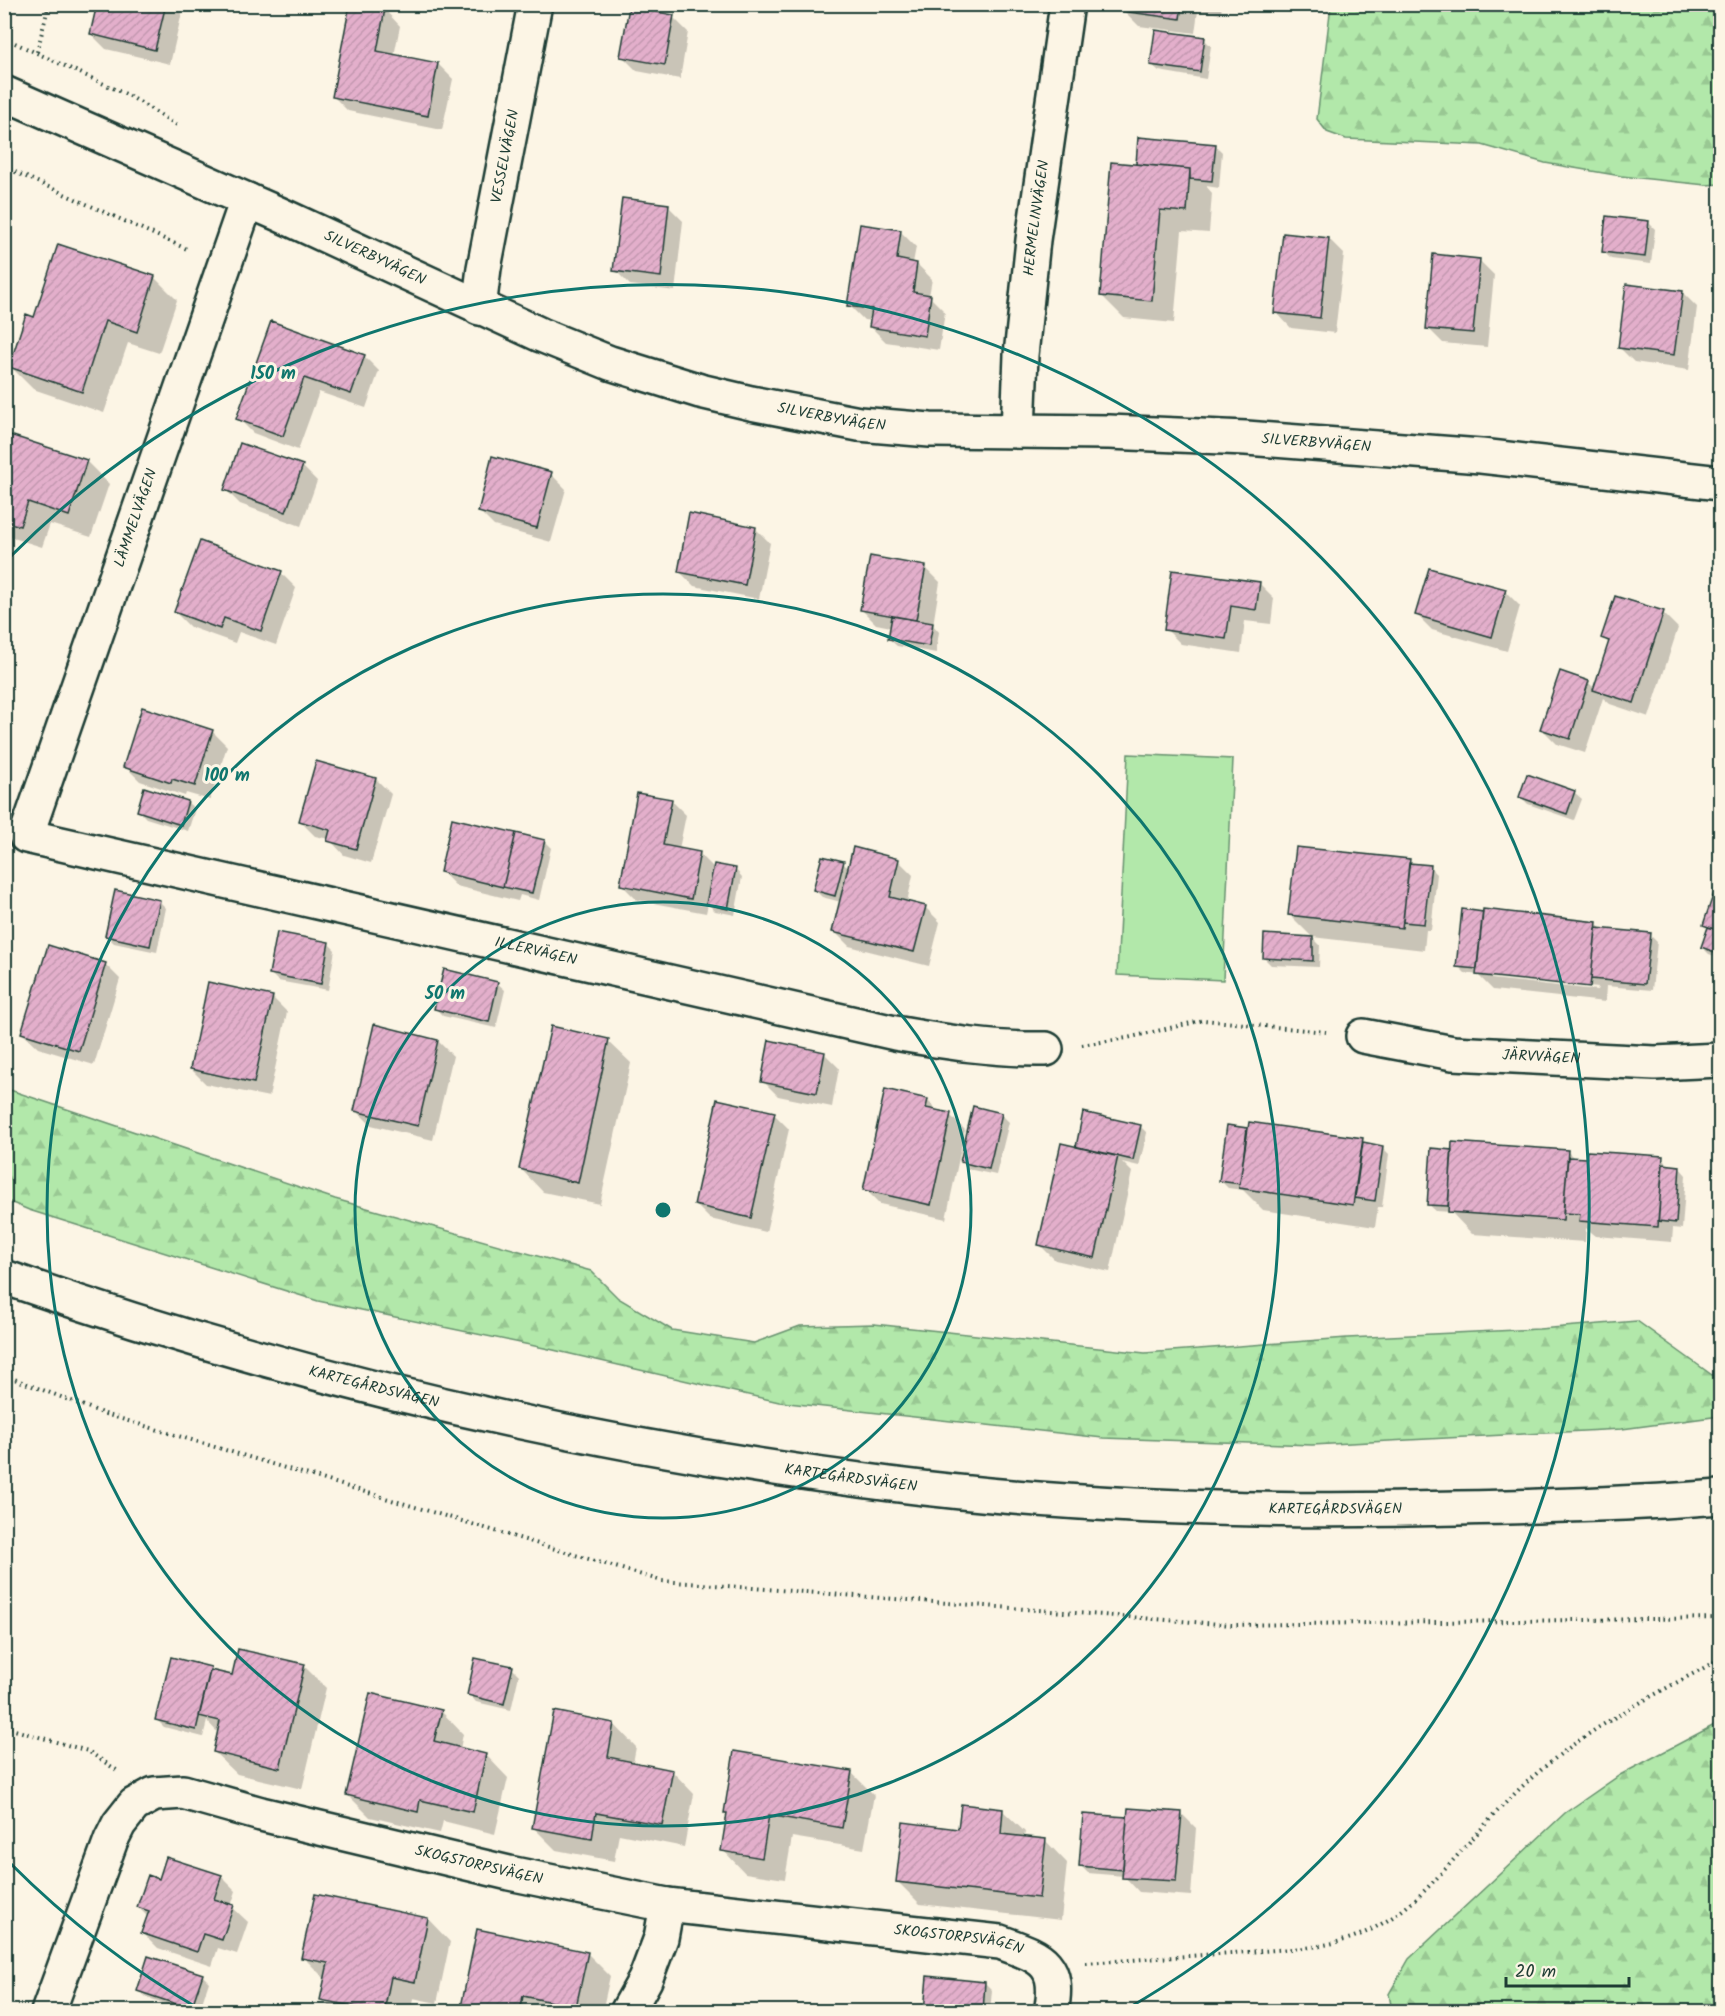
<svg xmlns="http://www.w3.org/2000/svg" width="1725" height="2016" viewBox="0 0 1725 2016" font-family="Kalam,sans-serif">
	<defs>
		<pattern id="forest-firs" width="22" height="20" patternUnits="userSpaceOnUse" patternTransform="scale(1.5)"><rect width="22" height="20" fill="#b2e8aa"/><path d="M5 1l3.5 6h-7zM16 11l3.5 6h-7z" fill="#99c893"/></pattern>
		<pattern id="building-hatch" width="6" height="6" patternUnits="userSpaceOnUse" patternTransform="scale(1.5)"><rect width="6" height="6" fill="#e3afcb"/><path d="M-1 1l2-2M0 6l6-6M5 7l2-2" fill="none" stroke="#c297af"/></pattern>
	</defs>
	<rect width="100%" height="100%" fill="#fcf5e5"/>
	<filter id="ink" filterUnits="userSpaceOnUse"><feTurbulence type="fractalNoise" baseFrequency=".0167" numOctaves="2"/><feDisplacementMap in="SourceGraphic" scale="12" xChannelSelector="R" yChannelSelector="G"/><feConvolveMatrix kernelMatrix="1 2 1 2 8 2 1 2 1" color-interpolation-filters="sRGB"/></filter>
	<g filter="url(#ink)">
		<!-- green -->
		<path fill="#b2e8aa" stroke="#68926f" stroke-width="1.5" d="M1128 754 1233 759 1223 980 1117 975Z"/>
		<!-- forest -->
		<path fill="url(#forest-firs)" stroke="#68926f" stroke-width="1.5" d="M1331 5H1720V184L1706 185 1621 176 1545 163 1482 145 1346 139 1327 132 1317 119Z
			M4 1088 335 1199 591 1271 618 1298 672 1330 754 1343 800 1326 874 1324 1145 1353 1347 1338 1539 1329 1637 1321 1712 1375 1720 1372V1416L1622 1429 1312 1445 1103 1438 779 1402 549 1349 318 1301 29 1210 5 1200Z
			M1720 1722V2011H1392L1389 1994 1409 1959 1565 1813 1620 1775Z"/>
		<!-- shadow -->
		<path fill="#0003" fill-rule="evenodd" d="M98 4H184L170 64 106 49 91 34Z
			M1125 4H1222L1221 14 1198 11 1195 33 1139 26 1124 11Z
			M385 10 400 26 394 56 438 64 453 79 442 130 348 111 333 96Z
			M673 17 688 32 680 79 637 71 622 56Z
			M1204 39 1211 46 1206 79 1159 71 1151 64Z
			M1140 138 1215 145 1222 152 1219 188 1206 186 1212 193 1209 233 1182 231 1174 323 1124 318 1102 296 1137 166Z
			M668 206 683 221 675 291 630 285 615 270Z
			M1648 222 1655 229 1651 264 1611 259 1604 252Z
			M901 232 916 247 913 263 917 264 932 279 929 296 945 312 939 350 886 342 871 327 872 321 864 320 849 305Z
			M1329 239 1344 254 1335 333 1291 328 1276 312Z
			M1479 260 1494 275 1487 347 1443 343 1428 328Z
			M154 277 177 300 159 353 128 343 104 413 33 389 11 367 35 319Z
			M1682 292 1697 307 1689 370 1634 362 1619 347Z
			M272 323 364 356 379 371 366 408 319 392 298 450 253 433 238 418Z
			M4 434 87 462 109 484 91 537 50 524 42 547 4 535Z
			M302 466 317 481 301 526 240 504 225 489Z
			M551 474 566 489 551 542 494 526 479 511Z
			M755 528 770 543 759 599 694 586 679 571Z
			M4 540 11 547 4 566Z
			M925 567 940 582 933 625 939 632 936 653 897 646 889 639 891 627 876 624 861 609Z
			M281 573 296 588 276 645 239 632 235 643 190 627 175 612Z
			M1259 583 1274 598 1271 624 1245 621 1241 653 1181 644 1166 629Z
			M1505 591 1520 606 1507 651 1432 630 1417 615Z
			M1663 613 1678 628 1649 717 1610 704 1603 698 1585 753 1557 744 1542 729 1588 682 1595 689 1609 644 1603 637Z
			M212 731 227 746 210 800 186 793 185 796 140 781 125 766Z
			M376 779 391 794 371 863 344 855 329 839 315 836 300 821Z
			M1574 792 1582 799 1574 820 1528 804 1521 797Z
			M671 800 686 815 679 849 699 853 715 869H735L742 877 735 915 715 911 708 904 706 913 637 900 622 885Z
			M187 802 195 809 188 831 146 818 139 811Z
			M544 841 551 848 539 900 520 895 518 901 456 886 441 871Z
			M898 860 913 875 907 902 925 907 940 922 929 966 849 946 834 931 841 902 822 897 815 890 843 863 849 869Z
			M1409 861 1414 865 1430 867 1437 874 1431 930H1426L1424 950 1312 937 1290 915Z
			M1720 880V958L1709 954 1702 947 1709 929 1705 925Z
			M159 901 166 908 157 952 114 943 107 936Z
			M1596 923 1602 930 1650 935 1657 942 1652 990 1606 986 1605 1002 1493 990 1478 975 1465 973 1458 966ZM1492 976 1598 987 1597 990 1492 979Z
			M1313 938 1320 945 1319 967 1271 965 1264 958Z
			M328 943 335 950 328 990 278 981 271 974Z
			M105 964 120 979 94 1065 38 1048 22 1033Z
			M497 983 505 990 496 1028 443 1016 436 1009Z
			M272 997 287 1012 269 1097 206 1084 191 1069Z
			M438 1041 453 1056 433 1140 371 1125 356 1110Z
			M608 1041 631 1063 600 1204 543 1192 521 1169Z
			M824 1053 839 1068 832 1107 778 1096 763 1081Z
			M927 1100 939 1112 950 1115 965 1130 946 1219 880 1204 865 1189Z
			M974 1108 1002 1115 1009 1122 996 1175 968 1169 961 1162Z
			M774 1114 789 1129 766 1232 710 1219 695 1204Z
			M1140 1126 1147 1133 1139 1166 1122 1162 1132 1172 1110 1272 1055 1260 1040 1245 1077 1149Z
			M1247 1129 1249 1131 1362 1140 1368 1145 1382 1147 1389 1154 1382 1207H1378L1375 1227 1263 1210 1243 1190 1228 1188 1221 1181Z
			M1433 1150 1568 1152 1575 1159 1662 1158 1671 1167H1679L1686 1175 1682 1229 1673 1228 1672 1242 1596 1236 1586 1228 1585 1242 1472 1234 1451 1212 1436 1211 1428 1204Z
			M304 1666 326 1688 302 1789 237 1774 214 1752 219 1734 207 1721 203 1737 164 1727 157 1720 210 1668 216 1673 233 1677Z
			M512 1668 519 1675 511 1710 476 1702 469 1694Z
			M441 1711 463 1734 460 1749 486 1755 508 1778 495 1834 443 1821 440 1833 370 1817 348 1795Z
			M614 1724 636 1747 633 1763 672 1771 694 1794 684 1847 619 1834 614 1861 556 1850 533 1827Z
			M851 1772 874 1795 864 1849 792 1837 785 1879 745 1873 723 1850 728 1816 725 1813Z
			M1002 1810 1025 1832 1024 1838 1045 1840 1067 1863 1061 1920 920 1904 898 1882 959 1830Z
			M1181 1813 1196 1828 1191 1896 1139 1892 1124 1876 1088 1873 1081 1866 1085 1815 1128 1819Z
			M221 1876 236 1891 231 1906 248 1922 237 1954 218 1948 212 1966 158 1948 143 1933 148 1917 138 1907 160 1881Z
			M428 1919 450 1942 437 2003 413 1998 411 2012H334L322 1999 326 1980 303 1957Z
			M587 1953 610 1976 602 2012H462Z
			M202 1975 209 1982 199 2012H188L146 1997 139 1990Z
			M985 1983 992 1990 990 2012 926 2011Z"/>
		<!-- building -->
		<path fill="url(#building-hatch)" stroke="#1f3d34" stroke-width="1.5" d="M97 4H166L155 50 90 34Z
			M350 4H364L385 9 377 51 438 63 428 116 332 97Z
			M1123 4H1182L1180 19 1122 11Z
			M629 7 674 15 665 65 620 57Z
			M1155 30 1205 37 1200 72 1150 65Z
			M1138 137 1216 144 1212 181 1190 179V169L1136 164Z
			M1111 162 1190 169 1187 212 1160 210 1152 301 1100 296Z
			M622 198 669 204 661 277 613 271Z
			M1606 216 1649 221 1645 257 1602 252Z
			M860 224 901 230 897 259 917 263 913 292 931 295 925 336 869 327 872 309 847 306Z
			M1283 233 1329 238 1320 318 1274 313Z
			M58 244 155 276 137 332 105 321 82 392 9 367 26 314 34 317Z
			M1433 254 1480 259 1473 333 1426 329Z
			M1626 284 1683 291 1674 355 1618 348Z
			M271 321 365 355 351 394 304 378 283 436 236 419Z
			M4 433 87 460 69 516 28 502 20 526 4 521Z
			M240 443 303 465 286 512 224 490Z
			M492 456 552 472 537 528 478 512Z
			M689 513 756 527 745 585 678 572Z
			M200 541 282 571 261 631 224 618 220 629 174 612Z
			M870 556 926 566 916 620 860 610Z
			M1429 568 1506 589 1492 637 1415 615Z
			M1172 570 1260 582 1256 610 1231 606 1226 639 1164 630Z
			M1615 596 1664 611 1634 703 1593 690 1609 641 1601 638Z
			M892 616 933 623 929 646 888 639Z
			M1560 671 1589 681 1570 739 1540 729Z
			M142 707 213 730 195 786 172 779 171 783 123 767Z
			M316 761 376 778 356 849 327 841 330 830 299 821Z
			M1527 774 1575 791 1567 814 1519 797Z
			M144 787 188 801 181 825 137 811Z
			M637 793 672 799 663 845 700 852 691 899 620 885Z
			M452 818 516 833 503 887 440 872Z
			M516 833 545 840 532 893 503 887Z
			M853 847 899 859 890 897 926 906 914 952 832 932Z
			M1296 847 1410 859 1402 928 1288 915Z
			M822 856 844 861 835 896 813 890Z
			M1409 863 1431 865 1424 924 1403 922Z
			M714 864 736 868 728 909 706 904Z
			M1720 875V931L1703 925Z
			M115 890 160 900 150 946 105 936Z
			M1462 909 1483 912 1477 969 1456 967Z
			M1483 909 1597 922 1590 987 1476 975Z
			M1708 927 1720 931V954L1701 947Z
			M1596 928 1651 933 1645 984 1591 979Z
			M277 932 329 942 321 984 269 974Z
			M1264 934 1313 937V961L1263 958Z
			M48 945 106 963 79 1051 21 1033Z
			M444 969 498 982 489 1022 434 1009Z
			M208 982 273 996 254 1083 190 1069Z
			M374 1024 438 1040 418 1126 354 1111Z
			M551 1026 609 1039 578 1183 519 1169Z
			M769 1040 825 1052 817 1093 761 1082Z
			M885 1089 928 1099 926 1108 951 1113 931 1205 863 1190Z
			M717 1099 775 1112 751 1218 694 1205Z
			M973 1106 1002 1113 989 1169 960 1162Z
			M1083 1112 1141 1125 1133 1160 1076 1147Z
			M1249 1122 1363 1138 1353 1205 1239 1188Z
			M1227 1125 1247 1128 1240 1184 1219 1181Z
			M1363 1142 1383 1146 1375 1201 1355 1198Z
			M1452 1142 1568 1150 1563 1220 1448 1212Z
			M1061 1143 1118 1156 1095 1258 1038 1245Z
			M1431 1148 1452 1150 1448 1206 1427 1205Z
			M1587 1151 1663 1156 1658 1227 1579 1221 1580 1214 1563 1213 1568 1157 1586 1158Z
			M1663 1164 1680 1166 1676 1223 1658 1221Z
			M238 1649 305 1664 280 1768 213 1752 220 1721 199 1716 210 1670 232 1675Z
			M171 1657 211 1667 196 1730 155 1720Z
			M475 1658 513 1666 504 1704 467 1695Z
			M370 1693 442 1710 434 1741 486 1754 473 1812 420 1800 418 1812 346 1795Z
			M554 1711 614 1723 608 1757 673 1770 662 1825 596 1813 592 1839 532 1828Z
			M734 1751 852 1771 842 1828 769 1815 762 1858 721 1851 727 1813H724Z
			M961 1804 1003 1809 1001 1834 1046 1839 1039 1898 896 1882 903 1822 958 1829Z
			M1128 1808 1182 1812 1176 1881 1122 1878Z
			M1083 1814 1127 1817 1123 1870 1079 1866Z
			M166 1857 222 1875 214 1899 234 1905 222 1940 203 1934 197 1952 141 1933 149 1911 137 1907 148 1875 159 1879Z
			M315 1894 428 1918 415 1982 391 1977 384 2012 320 2000 328 1963 301 1958Z
			M477 1929 588 1952 576 2007 523 1996 520 2012H460Z
			M148 1956 203 1974 191 2009 137 1991Z
			M927 1976 985 1982 983 2012H924Z"/>
		<g fill="none" stroke-linecap="round" stroke-linejoin="round">
			<defs>
				<g id="street">
					<path id="s1" d="M4 93 279 214 541 335 610 363 700 391 751 403 859 424 930 430 1109 432 1246 438 1481 456 1720 483"/>
					<path id="s2" d="M247 200 26 836 895 1033C945 1042 995 1050 1046 1049"/>
					<path id="s3" d="M479 308 484 268 535 4"/>
					<path id="s4" d="M1018 431 1021 355 1033 240 1067 4"/>
					<path id="s5" d="M1363 1036 1453 1053 1655 1063 1720 1060"/>
					<path id="s6" d="M48 2012 111 1840 119 1824 134 1805 154 1794 183 1792 261 1814 509 1873 667 1905 1000 1942C1041 1957 1061 1962 1051 2012"/>
					<path d="M627 2012 645 1980 661 1938 667 1905"/>
				</g>
				<g id="secondary">
					<path id="s7" d="M4 1277C290 1378 589 1446 890 1484 1078 1508 1269 1513 1458 1508 1546 1506 1633 1504 1720 1497"/>
				</g>
			</defs>
			<!-- street casing -->
			<use href="#street" stroke="#1f3d34" stroke-width="38"/>
			<!-- secondary casing -->
			<use href="#secondary" stroke="#1f3d34" stroke-width="38"/>
			<!-- path -->
			<path stroke="#1f3d34" stroke-width="4" stroke-dasharray="1.5 4.5" stroke-linecap="butt" d="M4 38 128 95 177 125
				M37 52 49 4
				M4 167 189 250
				M1082 1045 1127 1038 1204 1020 1326 1032
				M4 1375 105 1414 662 1581 1232 1625 1720 1618
				M4 1727 88 1751 118 1771
				M1086 1963 1306 1948C1334 1944 1359 1938 1383 1923 1413 1906 1434 1881 1457 1856 1487 1822 1517 1788 1553 1760 1604 1719 1664 1690 1720 1659"/>
			<!-- street -->
			<use href="#street" stroke="#fcf5e5" stroke-width="33"/>
			<!-- secondary -->
			<use href="#secondary" stroke="#fcf5e5" stroke-width="33"/>
		</g>
	</g>
	<!-- distance rings -->
	<g fill="none" stroke="#0f766e" stroke-width="3">
		<circle cx="663" cy="1210" r="308"/>
		<circle cx="663" cy="1210" r="616"/>
		<path d="M201 2010A924 924 0 0 1 10 1863M10 557A924 924 0 1 1 1125 2010"/>
	</g>
	<g text-anchor="middle" dominant-baseline="central" stroke-width="6" stroke-linejoin="round" paint-order="stroke">
		<!-- street labels -->
		<g font-size="15" fill="#1f3d34" stroke="#fcf5e5">
			<text stroke="none"><textPath href="#s3" startOffset="154">VESSELVÄGEN</textPath></text>
			<text stroke="none"><textPath href="#s4" startOffset="214">HERMELINVÄGEN</textPath></text>
			<text stroke="none"><textPath href="#s1" startOffset="406">SILVERBYVÄGEN</textPath></text>
			<text stroke="none"><textPath href="#s1" startOffset="892">SILVERBYVÄGEN</textPath></text>
			<text stroke="none"><textPath href="#s1" startOffset="1378">SILVERBYVÄGEN</textPath></text>
			<text transform="translate(136 518) rotate(-71)">LÄMMELVÄGEN</text>
			<text stroke="none"><textPath href="#s2" startOffset="1196">ILLERVÄGEN</textPath></text>
			<text stroke="none"><textPath href="#s5" startOffset="180">JÄRVVÄGEN</textPath></text>
			<text stroke="none"><textPath href="#s7" startOffset="386">KARTEGÅRDSVÄGEN</textPath></text>
			<text stroke="none"><textPath href="#s7" startOffset="872">KARTEGÅRDSVÄGEN</textPath></text>
			<text stroke="none"><textPath href="#s7" startOffset="1358">KARTEGÅRDSVÄGEN</textPath></text>
			<text stroke="none"><textPath href="#s6" startOffset="582">SKOGSTORPSVÄGEN</textPath></text>
			<text stroke="none"><textPath href="#s6" startOffset="1068">SKOGSTORPSVÄGEN</textPath></text>
		</g>
	</g>
	<circle cx="663" cy="1210" r="9" fill="#0f766e" stroke="#fcf5e5" stroke-width="3"/>
	<g font-size="18" text-anchor="middle" font-weight="bold" fill="#0f766e" stroke="#fcf5e5" stroke-width="6" stroke-linejoin="round" paint-order="stroke">
		<text x="273" y="379">150 m</text>
		<text x="227" y="781">100 m</text>
		<text x="445" y="999">50 m</text>
	</g>
	<!-- margin -->
	<rect width="1725" height="2016" fill="none" stroke="#fcf5e5" stroke-width="24"/>
	<rect x="12" y="12" width="1701" height="1992" fill="none" stroke="#1f3d34" stroke-width="2" filter="url(#ink)"/>
	<!-- scale -->
	<path d="M1506 1977v9h123v-9" fill="none" stroke="#1f3d34" stroke-width="3"/>
	<text x="1515" y="1977" font-size="18" fill="#1f3d34" stroke="#fcf5e5" stroke-width="4.5" paint-order="stroke">20 m</text>
</svg>
